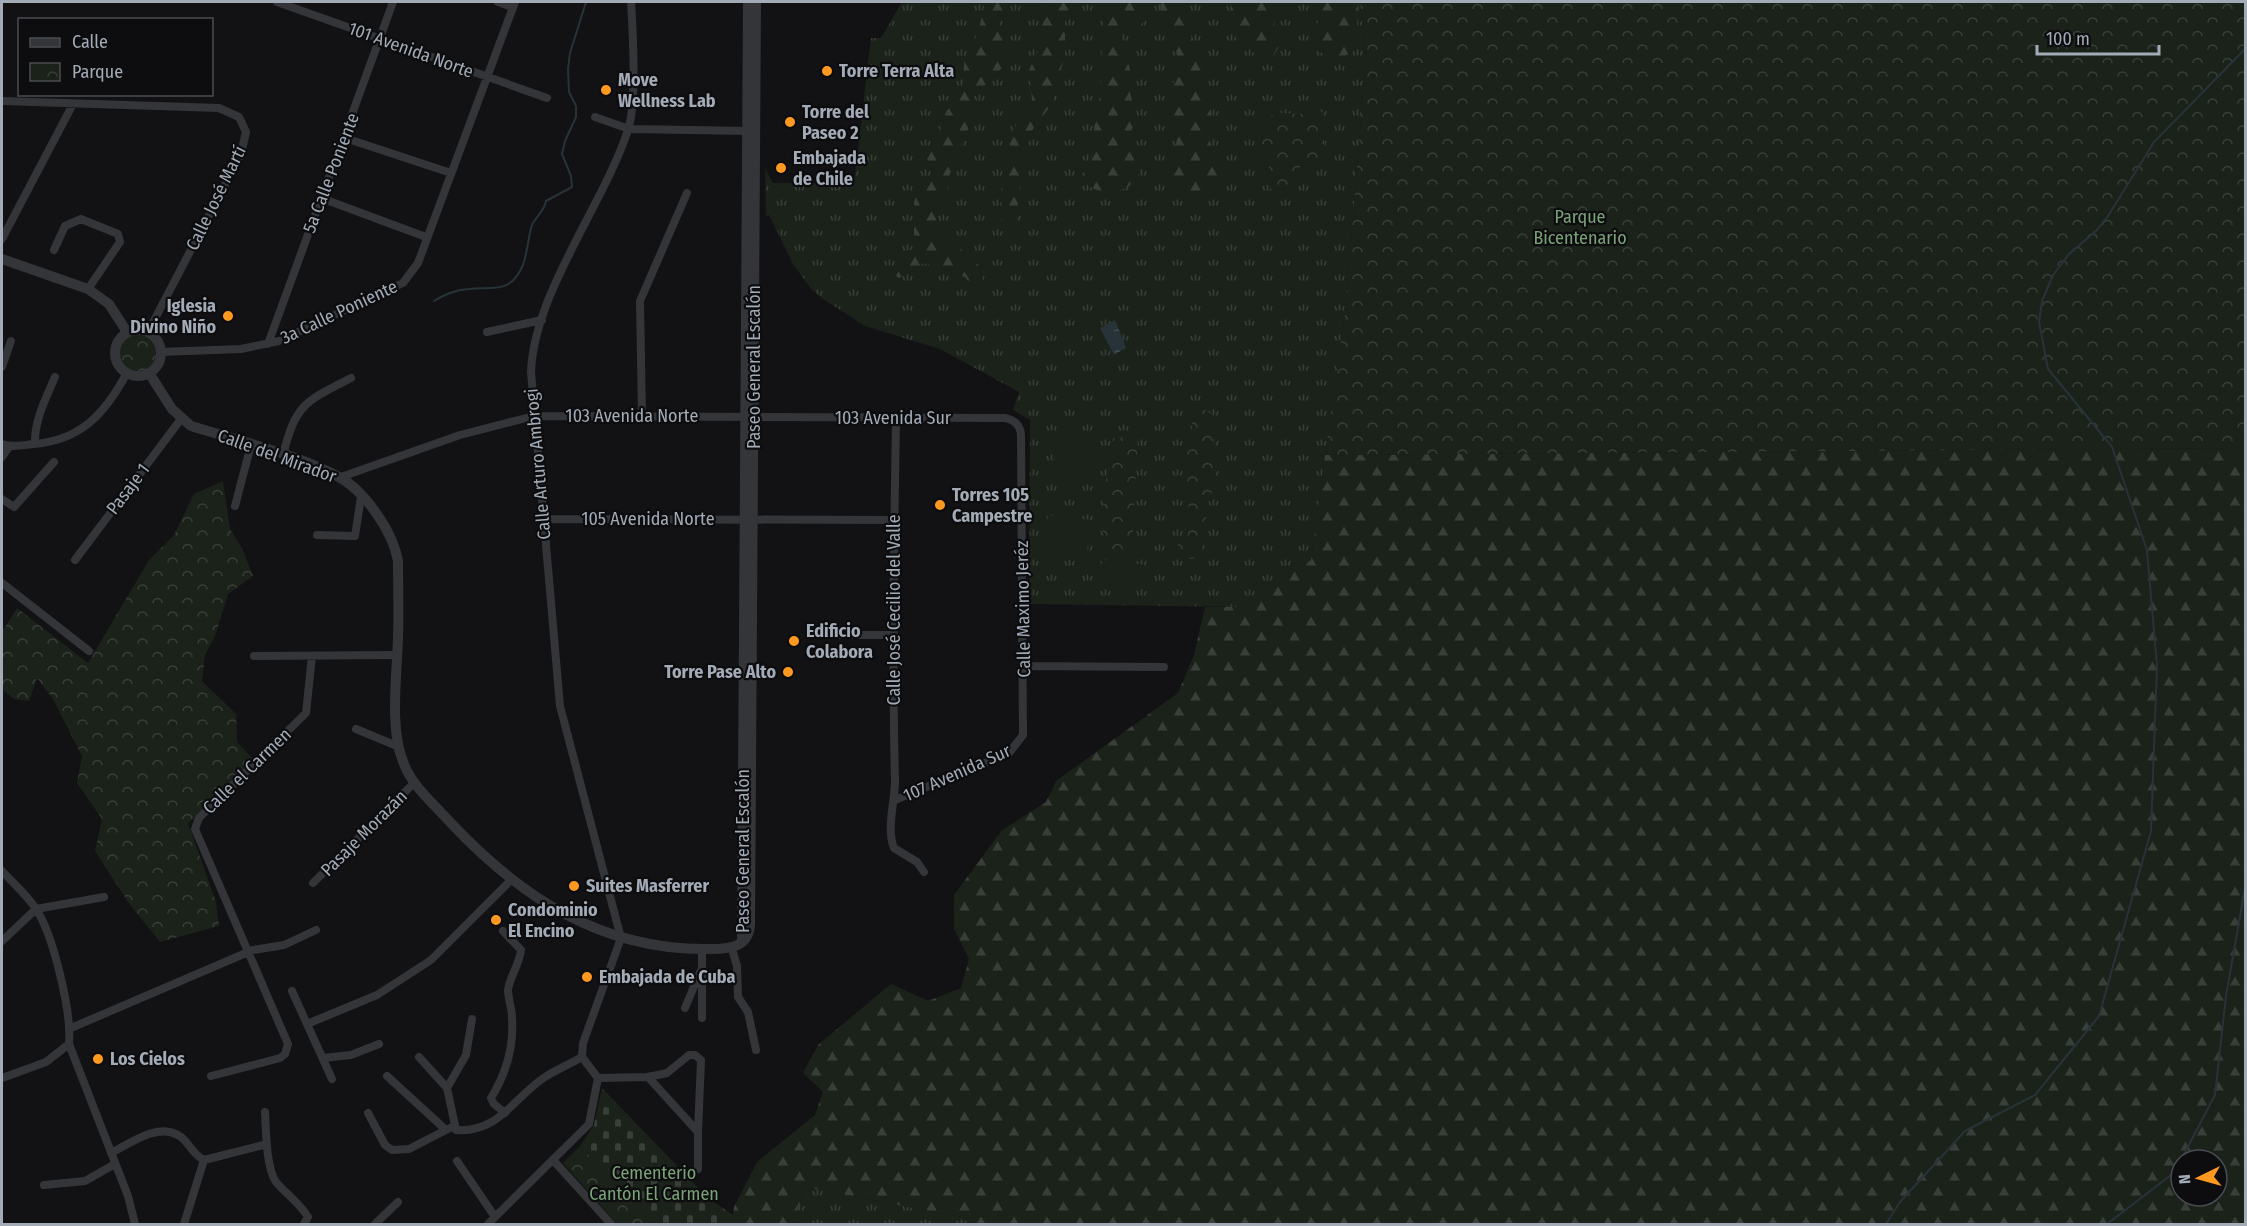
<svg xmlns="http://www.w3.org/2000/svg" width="2247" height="1226" viewBox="0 0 2247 1226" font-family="'Fira Sans Condensed',sans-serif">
	<defs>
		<pattern id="grass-tufts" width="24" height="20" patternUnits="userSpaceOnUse" patternTransform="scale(1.5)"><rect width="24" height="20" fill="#1a221a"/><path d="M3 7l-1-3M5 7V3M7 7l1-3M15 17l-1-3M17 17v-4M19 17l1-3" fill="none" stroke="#383f39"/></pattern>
		<pattern id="forest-firs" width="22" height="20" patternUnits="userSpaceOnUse" patternTransform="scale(1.5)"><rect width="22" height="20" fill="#1a221a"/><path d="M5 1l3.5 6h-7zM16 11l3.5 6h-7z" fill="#383f39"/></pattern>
		<pattern id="cemetery-stones" width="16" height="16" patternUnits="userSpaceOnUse" patternTransform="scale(1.5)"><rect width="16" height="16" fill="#1a221a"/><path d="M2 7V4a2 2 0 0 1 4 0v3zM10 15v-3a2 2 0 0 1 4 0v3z" fill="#383f39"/></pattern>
		<pattern id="park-crowns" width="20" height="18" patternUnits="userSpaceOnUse" patternTransform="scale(1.5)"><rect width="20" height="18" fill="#1a221a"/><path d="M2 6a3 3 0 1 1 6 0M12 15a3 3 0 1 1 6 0" fill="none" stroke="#383f39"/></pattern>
		<pattern id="water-ripples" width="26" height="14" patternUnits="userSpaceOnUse" patternTransform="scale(1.5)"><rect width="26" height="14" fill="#283339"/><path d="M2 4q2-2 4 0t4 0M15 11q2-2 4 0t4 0" fill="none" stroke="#444e53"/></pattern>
	</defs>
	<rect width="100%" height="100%" fill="#121214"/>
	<!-- grass -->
	<path fill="url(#grass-tufts)" d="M902 2H1360L1366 58 1345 312 1311 560 1246 607 1029 604 1030 420 1013 410 1019 392 940 349 865 326 823 299 811 289 793 264 769 215 766 216 765 168 773 183H854L871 38H881Z
		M804 1187 972 1219 971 1224H794Z"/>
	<!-- forest -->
	<path fill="url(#forest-firs)" fill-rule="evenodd" d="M985 2H1017C1013 5 1005 9 1002 13 992 27 1015 43 1007 63L973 97 969 127 947 181 948 188 934 225 939 238C958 247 988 260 982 286L975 289 965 277 924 263 899 278 893 274V267L914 247V202L919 188 933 172 927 159 929 152 937 140 946 112 963 89 964 60 978 33Z
		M1048 2H1073L1065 16V57L1055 87 1054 101 1033 129 1023 157 1016 221 1009 233 1002 231 1001 177 1014 129 1017 122 1028 113 1032 100 1029 70 1039 49 1040 27Z
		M1108 2H1143V28L1136 29 1127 11C1115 29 1126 54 1131 73 1132 79 1129 85 1130 91 1131 99 1135 106 1135 113 1136 123 1129 131 1131 140 1133 148 1140 153 1141 161 1143 210 1050 195 1095 153L1094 128 1101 91 1102 28Z
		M1160 2H1179L1188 31 1202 56 1213 124 1209 140 1220 166V180C1207 196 1184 200 1174 178 1168 165 1175 148 1178 136 1156 97 1180 88 1177 54 1176 43 1165 36 1162 25 1160 18 1161 9 1160 2Z
		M1231 2H1280L1274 25 1279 47 1271 59C1258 62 1257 54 1247 47 1227 33 1230 25 1231 2Z
		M1321 2H1359L1357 26 1349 38 1353 52 1340 58 1326 57C1299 35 1325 26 1321 2Z
		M2245 448V1224H971L972 1219 804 1187 794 1224H724L733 1215 734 1207 757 1162 815 1115 823 1092 803 1073 818 1045 891 984 928 1001 961 988 969 959 954 929V895L1002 830 1046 802 1056 781 1178 693 1194 655 1205 607H1246L1311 560 1325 455ZM2181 1160H2217V1196H2181Z"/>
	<!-- cemetery -->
	<path fill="url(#cemetery-stones)" d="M602 1088 708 1198 733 1215 724 1224H655L580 1146 594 1125Z"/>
	<!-- park -->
	<path fill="url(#park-crowns)" d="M1360 2H2245V448L1325 455 1345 312 1366 58Z
		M1318 108 1323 114 1319 121 1325 143 1319 159 1298 168 1293 184 1277 196 1265 182 1270 164C1249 154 1253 139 1262 120L1279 113 1304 114Z
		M119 353a19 19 0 1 1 38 0a19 19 0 1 1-38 0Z
		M1206 410 1212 415 1216 480 1207 507 1204 544 1206 549 1198 558 1187 559 1177 550 1179 540 1188 535 1189 488 1184 480 1183 457 1189 448 1194 411Z
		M1134 437 1138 443C1134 481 1136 520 1130 556L1108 554C1096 531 1108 465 1113 438Z
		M223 481 230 529 242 548 253 576 228 594 215 636 205 655 202 681 236 714 237 742 256 762 188 823 216 902 219 926 160 942 128 902 95 851 102 819 77 783 82 756 53 699 37 678 29 701 14 699 2 689V632L17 608 88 663 149 560 174 535 194 494Z
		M580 1146 655 1224H617L563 1163Z"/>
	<!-- garden -->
	<path fill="#1a221a" d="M1056 438 1096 442 1092 482 1053 478Z
		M1048 515 1091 520 1086 561 1043 556Z
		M1102 560 1145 565 1142 584 1100 579Z"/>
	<!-- water -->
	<path fill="url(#water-ripples)" d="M1115 320 1126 348 1114 355 1100 328Z"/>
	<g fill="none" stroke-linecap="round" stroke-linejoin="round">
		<!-- stream -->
		<path stroke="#283339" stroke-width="2" d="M434 301C446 294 455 290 469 289 493 286 510 295 523 265 527 254 528 240 531 228 534 217 544 213 546 201L572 187 571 176 562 154 565 141 576 117V106L569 92 568 69 570 53 586 2
			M2181 1160 2215 1095 2226 996 2246 882
			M1886 1224 1900 1202 1965 1131 2035 1095 2099 1016 2151 831 2157 666 2147 550 2112 447 2048 369 2039 322 2042 301 2053 275 2069 254 2097 230 2108 216 2154 142 2246 48
			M2107 1224 2175 1172 2181 1161"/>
		<!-- minor -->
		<path stroke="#333539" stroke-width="8" d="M277 2 547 98
			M498 2 512 7
			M2 101 219 108 239 117 246 132 241 154 148 332
			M595 117 629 129 752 131
			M345 138 451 173
			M321 198 426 237
			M2 239 73 104
			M54 250 65 226 81 219 118 234 120 242 88 289
			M487 332 542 320
			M268 344 393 2
			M161 352 241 349 279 341 403 283 418 263 515 2
			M2 367 11 341
			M642 416 640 301 687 193
			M896 420C894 540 892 660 895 781 895 801 886 829 894 848L917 862 924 872
			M2 444C12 448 23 445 34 444 82 440 105 413 127 373
			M35 444C34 421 46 398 55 377
			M283 455C296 404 304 402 351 378
			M2 457 9 447
			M341 477 460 435 534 416 1005 418C1015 420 1021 426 1021 436L1023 735 1009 753 895 800
			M2 499 14 507 54 462
			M235 506 251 445
			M543 519 895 520
			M317 535 355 536 361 497
			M75 560 181 419
			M2 583 89 651
			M827 635H894
			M254 656 397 655
			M1023 666 1164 667
			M356 729 397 746
			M2 871C13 883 27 895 36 909 53 934 72 1013 69 1044L128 1196 135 1224
			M313 883 414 783
			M503 931 521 950C519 966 509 978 508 990 508 999 512 1008 512 1017 514 1046 506 1074 491 1098L494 1104 505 1113
			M2 941 36 909 104 897
			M732 949 737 966 738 997 748 1012 756 1050
			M292 991 332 1079
			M685 1008 700 972
			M702 1018V949
			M307 1024 377 995 431 960 511 880
			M71 1028 253 950 284 945 316 930
			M419 1057 447 1088 456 1130C499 1133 513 1098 545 1077 556 1070 570 1064 582 1057
			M323 1058 351 1055 379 1044
			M211 1076 280 1058 285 1054 288 1044 195 829 199 818 306 713 312 656
			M387 1076 446 1130 450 1128
			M2 1078 46 1062 69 1044
			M598 1078 648 1077 667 1073 689 1055H695L701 1060 698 1132 648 1077
			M447 1088 466 1055 472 1019
			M265 1112C266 1129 266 1168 276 1182 286 1194 300 1203 308 1217L304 1224
			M368 1113 385 1145 392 1150 409 1149 446 1130
			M698 1132V1169
			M111 1153C131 1143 159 1121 181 1137 190 1144 193 1155 204 1160L267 1144
			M553 1160 611 1224
			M457 1161 495 1217
			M44 1185 85 1181 115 1164
			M184 1224 204 1160
			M375 1224 398 1202
			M488 1224 589 1124 598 1078 582 1057 583 1043 621 938 560 706 531 372C534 293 603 206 628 130 637 102 633 33 631 2"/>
		<!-- tertiary -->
		<path stroke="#333539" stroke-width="10" d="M2 259 88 289 109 304 127 332
			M115 353a23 23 0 1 1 46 0a23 23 0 1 1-46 0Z
			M149 373 172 409 191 426C236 440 299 455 339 477 365 491 393 532 398 561 398 586 399 612 398 638 397 675 389 730 404 764 413 787 433 803 449 821 520 897 602 951 710 949 728 949 749 948 750 924L756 2
			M742 942 748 2"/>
	</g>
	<!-- markers -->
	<g fill="#ff991f" stroke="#0d0d0f" stroke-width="2">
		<circle cx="827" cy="71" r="6"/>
		<circle cx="606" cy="90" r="6"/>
		<circle cx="790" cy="122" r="6"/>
		<circle cx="781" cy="168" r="6"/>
		<circle cx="228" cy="316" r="6"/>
		<circle cx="940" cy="505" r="6"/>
		<circle cx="794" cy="641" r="6"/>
		<circle cx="788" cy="672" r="6"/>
		<circle cx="574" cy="886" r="6"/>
		<circle cx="496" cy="920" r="6"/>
		<circle cx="587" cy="977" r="6"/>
		<circle cx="98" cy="1059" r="6"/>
	</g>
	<g text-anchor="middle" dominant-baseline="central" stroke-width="4.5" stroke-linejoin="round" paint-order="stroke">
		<!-- street labels -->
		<g font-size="18" fill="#a2abb6" stroke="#0d0d0f">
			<text transform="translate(411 50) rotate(20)">101 Avenida Norte</text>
			<text transform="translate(331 173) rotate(-69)">5a Calle Poniente</text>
			<text transform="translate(216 198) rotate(-64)">Calle José Martí</text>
			<text transform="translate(339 312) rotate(-25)">3a Calle Poniente</text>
			<text transform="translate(754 367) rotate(-90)">Paseo General Escalón</text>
			<text x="632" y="416">103 Avenida Norte</text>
			<text x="893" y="418">103 Avenida Sur</text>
			<text transform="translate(277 456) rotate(20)">Calle del Mirador</text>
			<text transform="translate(538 464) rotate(-95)">Calle Arturo Ambrogi</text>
			<text transform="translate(128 489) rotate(-53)">Pasaje 1</text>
			<text x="648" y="519">105 Avenida Norte</text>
			<text transform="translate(1023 609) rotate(-91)">Calle Maximo Jeréz</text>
			<text transform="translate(894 610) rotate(-90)">Calle José Cecilio del Valle</text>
			<text transform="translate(247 771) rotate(-44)">Calle el Carmen</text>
			<text transform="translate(957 773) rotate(-24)">107 Avenida Sur</text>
			<text transform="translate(364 833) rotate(-45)">Pasaje Morazán</text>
			<text transform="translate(743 851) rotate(-90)">Paseo General Escalón</text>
		</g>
		<!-- poi labels -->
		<g font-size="18" font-weight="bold" fill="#a2abb6" stroke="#0d0d0f" text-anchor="start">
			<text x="839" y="71">Torre Terra Alta</text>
			<text x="618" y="80">Move<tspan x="618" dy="21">Wellness Lab</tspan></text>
			<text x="802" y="112">Torre del<tspan x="802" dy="21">Paseo 2</tspan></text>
			<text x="793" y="158">Embajada<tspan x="793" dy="21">de Chile</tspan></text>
			<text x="216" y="306" text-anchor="end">Iglesia<tspan x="216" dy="21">Divino Niño</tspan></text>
			<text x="952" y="495">Torres 105<tspan x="952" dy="21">Campestre</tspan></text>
			<text x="806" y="631">Edificio<tspan x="806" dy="21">Colabora</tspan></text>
			<text x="776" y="672" text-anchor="end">Torre Pase Alto</text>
			<text x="586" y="886">Suites Masferrer</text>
			<text x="508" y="910">Condominio<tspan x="508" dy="21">El Encino</tspan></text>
			<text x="599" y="977">Embajada de Cuba</text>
			<text x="110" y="1059">Los Cielos</text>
		</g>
		<!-- park labels -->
		<g font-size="18" fill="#7aa378" stroke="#0d0d0f">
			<text x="1580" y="217">Parque<tspan x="1580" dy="21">Bicentenario</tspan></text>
			<text x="654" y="1173">Cementerio<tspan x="654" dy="21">Cantón El Carmen</tspan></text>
		</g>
	</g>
	<!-- border -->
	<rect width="2247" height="1226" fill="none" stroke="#a2abb6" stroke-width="6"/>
	<!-- legend -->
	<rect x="18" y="18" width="195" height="78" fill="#0d0d0f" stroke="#494c52" stroke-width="1.5"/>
	<rect x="30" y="38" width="30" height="9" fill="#333539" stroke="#494c52" stroke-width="1.5"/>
	<text x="72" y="48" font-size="18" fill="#a2abb6">Calle</text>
	<rect x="30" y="63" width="30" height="18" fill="url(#park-crowns)" stroke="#494c52" stroke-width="1.5"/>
	<text x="72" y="78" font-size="18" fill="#a2abb6">Parque</text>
	<!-- north arrow -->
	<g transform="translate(2199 1178) rotate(265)"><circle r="28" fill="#0d0d0f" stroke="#494c52" stroke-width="1.5"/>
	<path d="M0-4.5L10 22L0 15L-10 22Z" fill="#ff991f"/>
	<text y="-9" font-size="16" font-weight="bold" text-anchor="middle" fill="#a2abb6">N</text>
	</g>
	<!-- scale -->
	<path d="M2037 45v9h122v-9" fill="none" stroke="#a2abb6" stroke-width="3"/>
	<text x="2046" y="45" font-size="18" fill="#a2abb6" stroke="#0d0d0f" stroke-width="4.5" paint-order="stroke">100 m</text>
</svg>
